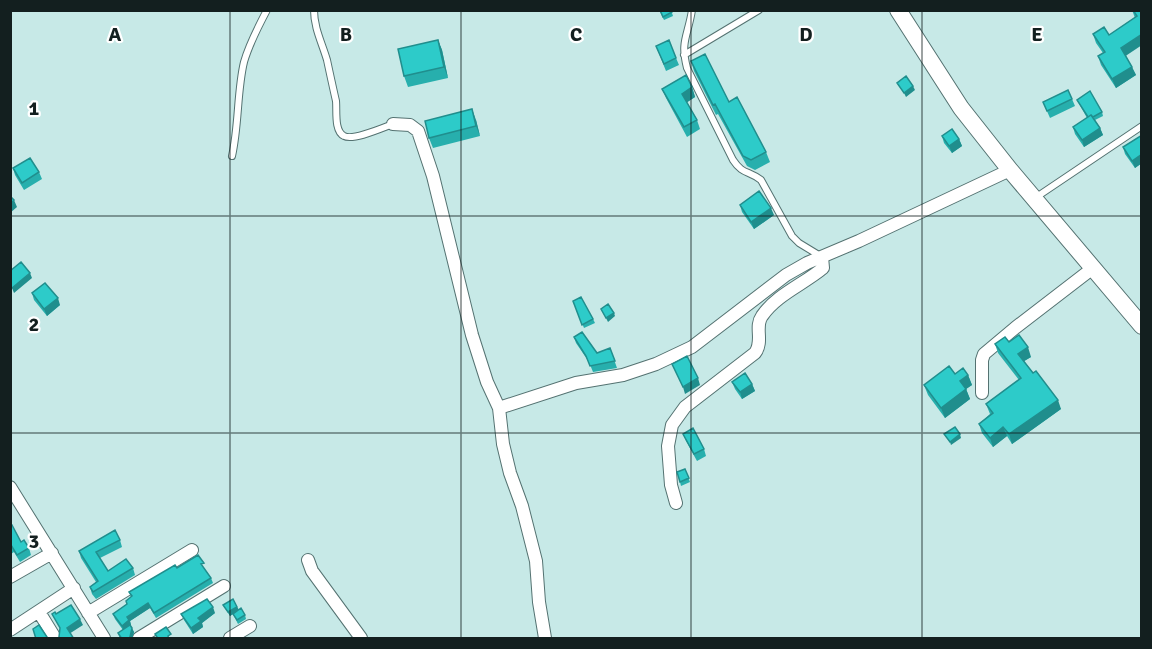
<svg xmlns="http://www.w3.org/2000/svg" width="1152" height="649" viewBox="0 0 1152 649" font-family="Signika,sans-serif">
	<rect width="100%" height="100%" fill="#c7e9e7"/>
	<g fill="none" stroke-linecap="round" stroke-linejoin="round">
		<defs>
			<path id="lane" d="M314 10C314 28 322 43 327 60 330 74 333 88 336 101 337 111 334 131 344 136 353 141 382 128 393 124
				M692 10C688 36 680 41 687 68L733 160C743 175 748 170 761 180L792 236 799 243 822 257
				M684 55 759 10
				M232 156C239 125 237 91 244 62 249 44 258 27 267 10
				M1035 198 1142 126"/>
			<path id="street" d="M393 124 410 125 418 131 433 176 472 335 487 382 499 408 503 444 510 473 522 506 536 561 539 602 545 638
				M982 393V360L984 354 1015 328 1093 268
				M499 408 576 383 623 375 656 364 692 347 786 275 807 263 859 241 1010 170
				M10 487 104 638
				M676 503 671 485 668 446 672 425 685 407 755 353C764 341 754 327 762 316 776 295 804 284 823 268L822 257
				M308 560 312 571 361 638
				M10 577 52 553
				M39 612 55 638
				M88 613 192 550
				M10 630 74 588
				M139 638 224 586
				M230 638 250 626"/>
			<path id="secondary" d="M898 10 961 108 1010 170 1142 326"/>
		</defs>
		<!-- lane casing -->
		<use href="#lane" stroke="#547271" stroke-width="8"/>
		<!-- street casing -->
		<use href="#street" stroke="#547271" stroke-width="14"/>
		<!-- secondary casing -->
		<use href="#secondary" stroke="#547271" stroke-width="18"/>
		<!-- lane -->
		<use href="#lane" stroke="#fff" stroke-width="6"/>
		<!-- street -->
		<use href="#street" stroke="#fff" stroke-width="12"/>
		<!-- secondary -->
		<use href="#secondary" stroke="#fff" stroke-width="16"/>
	</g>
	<!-- wall -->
	<path fill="#27afad" d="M659 10H671L673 16 664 20Z
		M1132 10H1142L1126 56 1136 75 1116 88 1101 65 1098 56 1103 53 1096 43 1093 34 1109 35 1135 18Z
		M438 40 442 50 448 78 408 87 404 76Z
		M656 46 676 58 679 65 666 71Z
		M691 61 729 102 766 152 770 162 755 170 747 166 718 114 716 115 694 71Z
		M692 87 695 97 687 102 697 120 700 129 687 137 666 98 662 89Z
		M1072 99 1075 106 1050 118 1043 102Z
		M1077 100 1102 112 1103 116 1095 120 1100 128 1103 135 1084 147 1075 134 1073 127 1087 118Z
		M476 120 480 136 433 148 429 138Z
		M1142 135V163L1135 168 1125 154 1123 147Z
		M942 136 959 139 962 146 952 153 944 143Z
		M13 168 39 172 42 179 24 190 15 175Z
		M740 205 774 215 754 229 742 212Z
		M32 293 60 305 47 316 34 300Z
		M573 301 593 319 595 323 584 328Z
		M574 337 597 353 610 348 617 368 593 372 589 362 576 343Z
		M1009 342 1031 357 1024 361 1061 409 1012 444 1007 436 993 447 982 433 979 424 990 414 986 404 1019 380 998 353 995 344Z
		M955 374 968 375 972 385 966 389 970 399 945 418 928 395 924 385Z
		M732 382 752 384 755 391 742 399 735 389Z
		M683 434 704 449 706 456 697 461 686 441Z
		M685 469 690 482 681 486 680 482Z
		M10 526 21 542 29 548 31 555 20 562 14 552 11 554 10 553Z
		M120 540 122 547 100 558 108 571 133 568 135 575 96 599 92 594 90 587 96 582 81 558 79 551Z
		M177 568H205H204L211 578 213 583 156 618 150 608 130 621 131 625 130 626 134 632 132 639H120L118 633 123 630 115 619 113 614 127 604 126 601 131 597 129 592Z
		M223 605 237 607 239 610 245 615 246 619 238 624 233 614 230 616Z
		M215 613 202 623 203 627 193 634 184 620 181 614Z"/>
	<!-- shaded-wall -->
	<path fill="#208e8d" d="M1142 34V45L1124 57 1121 48Z
		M438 40 442 50 448 78 444 67Z
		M1132 67 1136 75 1116 88 1112 79Z
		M913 86 915 90 906 97 904 93Z
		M692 87 695 97 686 103 682 94Z
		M472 109 476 120 480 136 476 126Z
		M1100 128 1103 135 1084 147 1082 140Z
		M959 139 962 146 952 153 949 146Z
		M1142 154V163L1135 168 1132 161Z
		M14 200 17 207 10 213V204Z
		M771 208 774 215 754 229 751 222Z
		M30 273 32 278 14 293 12 288Z
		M58 298 60 305 47 316 44 309Z
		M614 313 615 316 608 322 606 318Z
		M1028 347 1031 357 1021 363 1018 354Z
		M968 375 972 385 966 389 970 399 945 418 941 408 960 381Z
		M698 378 700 385 685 394 683 387Z
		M752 384 755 391 742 399 740 392Z
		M1058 400 1061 409 1012 444 1009 434Z
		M1003 427 1007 436 993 447 990 438Z
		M960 434 961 438 951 445 950 442Z
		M148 603 150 608 130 621 131 625 123 630 122 626 127 617Z
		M213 607 215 613 202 623 203 627 193 634 191 628 198 618Z
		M237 607 239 610 230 616 228 612Z
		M80 619 83 625 69 634 67 628Z
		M132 628 134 632 132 639H127Z"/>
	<!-- building -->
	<path fill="#2dcbc9" stroke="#208e8d" stroke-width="1.5" d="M660 10H671L672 12 663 17Z
		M1133 10H1142V34L1121 48 1132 67 1112 79 1098 56 1105 52 1093 34 1104 27 1109 35 1137 16Z
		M438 40 444 67 404 76 398 49Z
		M669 40 676 58 664 64 656 46Z
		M705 54 729 102 737 97 766 152 751 160 743 156 715 104 713 105 691 61Z
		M686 75 692 87 682 94 697 120 684 127 662 89Z
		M906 76 913 86 904 93 897 83Z
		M1068 90 1072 99 1047 111 1043 102Z
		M1090 91 1102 112 1093 117 1091 115 1088 117 1077 100Z
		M472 109 476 126 429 138 425 121Z
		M1091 115 1100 128 1082 140 1073 127Z
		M952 129 959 139 949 146 942 136Z
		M1142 135V154L1132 161 1123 147Z
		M30 158 39 172 22 183 13 168Z
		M759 191 771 208 751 222 740 205Z
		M10 196 14 200 10 204Z
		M21 262 30 273 12 288 10 286V271Z
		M45 283 58 298 44 309 32 293Z
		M581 297 593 319 582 325 573 301Z
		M608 304 614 313 606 318 601 309Z
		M582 332 597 353 610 348 615 361 590 366 586 356 574 337Z
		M1019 335 1028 347 1018 354 1033 373 1036 371 1058 400 1009 434 1003 427 990 438 979 424 993 413 986 404 1021 378 995 344 1005 337 1009 342Z
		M687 356 698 378 683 387 672 364Z
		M949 366 955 374 963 368 968 375 960 381 966 389 941 408 924 385Z
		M745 373 752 384 740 392 732 382Z
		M955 427 960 434 950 442 944 434Z
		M693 428 704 449 694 454 683 434Z
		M685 469 689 478 680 482 677 472Z
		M12 525 21 542 24 540 29 548 17 555 11 545 10 546V526Z
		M115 530 120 540 96 552 108 571 126 559 133 568 93 592 90 587 98 581 79 551Z
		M198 555 204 563 201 564 211 578 154 613 148 603 127 617 129 620 122 626 113 614 127 604 126 601 132 596 129 592 175 565 177 568Z
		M207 599 213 607 198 618 201 621 191 628 181 614Z
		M233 599 237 607 228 612 223 605Z
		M71 605 80 619 67 628 74 639H61L59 637 60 628 52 614 55 612 56 614Z
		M241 608 245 615 237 620 233 614Z
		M39 625 47 637V639H36L33 629Z
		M130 625 132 628 130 637 127 639H122L118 633Z
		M166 627 171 634 168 636 169 639H155L157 637 155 634Z"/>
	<!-- grid -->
	<path fill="none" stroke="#131f1f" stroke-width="1.5" stroke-opacity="0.55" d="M230 10V638M461 10V638M691 10V638M922 10V638M10 216H1142M10 433H1142"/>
	<g font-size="20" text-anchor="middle" font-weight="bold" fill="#131f1f" stroke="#fff" stroke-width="4.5" stroke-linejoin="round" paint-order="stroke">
		<text x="115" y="41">A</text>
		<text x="346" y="41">B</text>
		<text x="576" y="41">C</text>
		<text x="806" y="41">D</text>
		<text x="1037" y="41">E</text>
		<text x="34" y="115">1</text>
		<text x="34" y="331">2</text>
		<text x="34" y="548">3</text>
	</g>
	<!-- border -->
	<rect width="1152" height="649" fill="none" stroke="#131f1f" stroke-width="24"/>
</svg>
